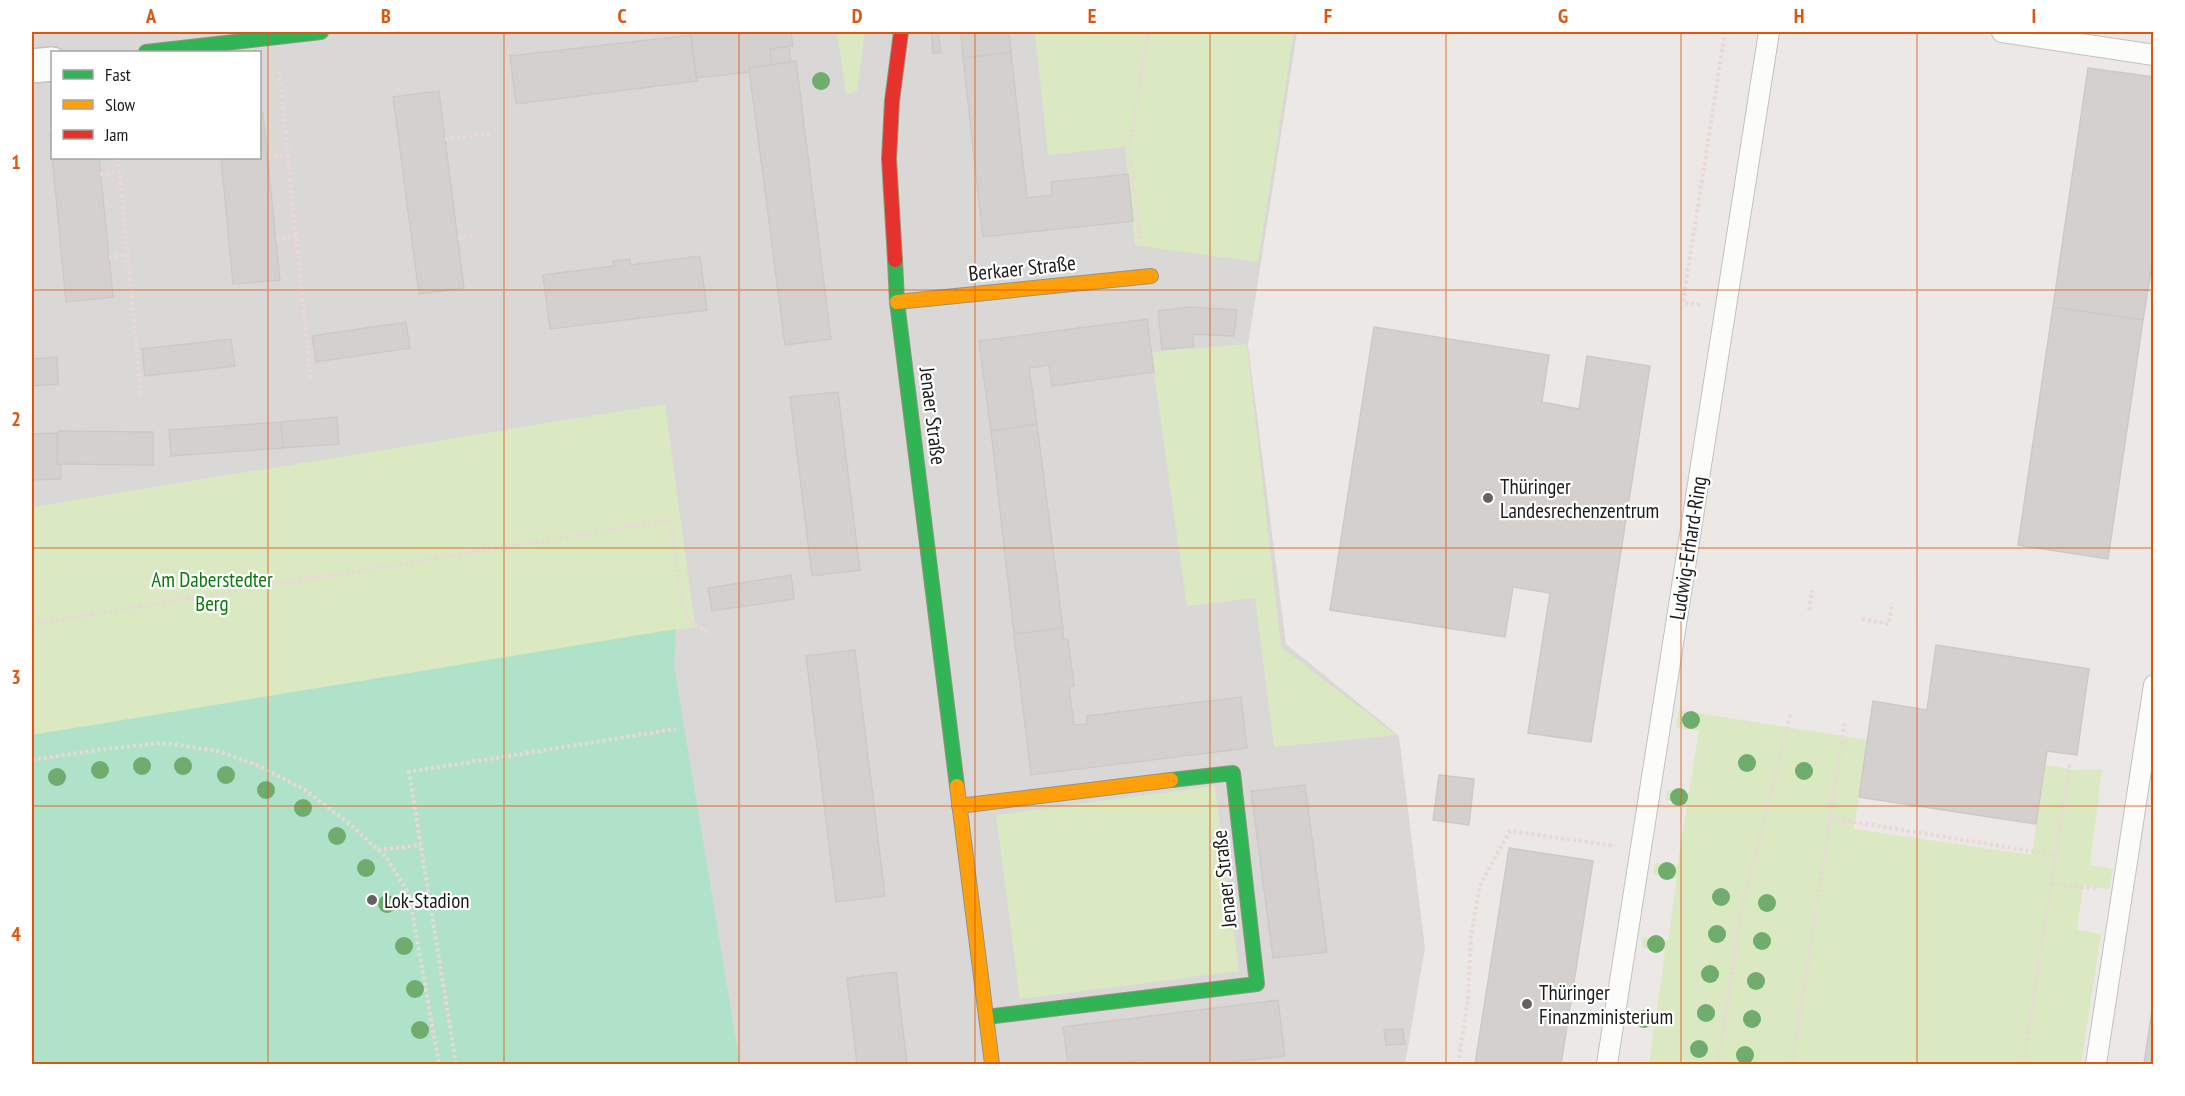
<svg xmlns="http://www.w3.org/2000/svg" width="2185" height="1096" viewBox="0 0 2185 1096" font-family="'PT Sans Narrow',sans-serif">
	<rect width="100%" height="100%" fill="#ebe8e5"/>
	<!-- residential -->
	<path fill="#dad8d6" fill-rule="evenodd" d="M32 32H1297L1248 345 1286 644 1399 736 1425 948 1405 1064H32ZM52 52H260V158H52Z"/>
	<!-- religious -->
	<path fill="#d9d8d6" d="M916 64H947L965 227H913L911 140Z"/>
	<!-- grass -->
	<path fill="#dae9c2" d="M837 32H865L857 91 846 95Z
		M1035 32H1294L1258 262 1135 245 1125 147 1048 155Z
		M1247 344 1281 647 1396 735 1274 747 1255 598 1187 606 1151 352Z
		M665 404 695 627 32 735V507Z
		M1679 710 1867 740 1854 829 2032 855 2045 765 2075 770 2102 769 2090 865 2113 869 2109 889 2083 886 2077 930 2101 934 2081 1064H1649L1654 1027 1630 1023 1632 1013 1656 1017 1665 951 1642 948 1643 937 1668 941 1677 879 1653 874 1655 863 1677 866 1687 805 1666 800 1667 790 1689 793 1699 731 1676 727Z
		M1215 786 1239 971 1020 999 996 815Z"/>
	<!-- pitch -->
	<path fill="#afe2c8" d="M676 629 674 666 740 1064H32V735Z"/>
	<!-- building -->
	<path fill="#d3d0cd" stroke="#cec9c6" stroke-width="1.5" d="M690 32H791L793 46 770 49 771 65 749 68 750 72 696 78Z
		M931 32H938L941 53H933Z
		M961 32H1009L1011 52 963 58Z
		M691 35 697 81 516 104 510 56Z
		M789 46 791 62 771 65 770 49Z
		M1011 52 1027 198 1052 195 1051 182 1128 174 1133 221 983 237 963 58Z
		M796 61 831 339 785 345 749 68Z
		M2088 68 2154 77V252L2143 320 2053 307Z
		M439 91 464 288 419 294 393 97Z
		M260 113H263L280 280 233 284 221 158H260Z
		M50 135H52V158H99L113 297 66 302Z
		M700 256 707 310 550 329 543 275 614 266 613 261 630 259 631 265Z
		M1190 307 1237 310 1234 336 1192 334 1194 347 1162 349 1158 311Z
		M2053 307 2143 320 2108 559 2018 545Z
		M1147 319 1154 372 1052 386 1049 365 1029 368 1037 424 991 431 979 341Z
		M406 322 410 348 316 362 312 336Z
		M1374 327 1549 355 1542 402 1579 409 1587 356 1650 366 1591 742 1528 733 1550 593 1513 587 1505 637 1330 610Z
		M231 339 235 366 145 376 142 349Z
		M57 357 58 384 32 386V359Z
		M838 392 860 570 812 576 790 397Z
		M337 417 339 444 283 448 281 422Z
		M281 422 283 448 171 456 169 430Z
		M1037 424 1063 628 1014 634 991 431Z
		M58 431 153 432V465L57 464Z
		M57 433V464H61V479L32 480V434Z
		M791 575 794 599 712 611 708 588Z
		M1063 628V639H1068L1074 686 1069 687 1074 725 1087 724V716L1241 697 1247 748 1031 775 1014 634Z
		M1936 645 2089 669 2077 755 2047 751 2036 824 1859 797 1873 701 1927 710Z
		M855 650 885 896 836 902 806 656Z
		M1439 775 1474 779 1469 825 1433 820Z
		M1305 785 1327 952 1273 958 1251 791Z
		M1509 848 1593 861 1561 1064H1475Z
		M896 972 907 1064H857L847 978Z
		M1278 1000 1285 1056 1217 1064H1143L1142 1060 1118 1064H1068L1063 1027Z
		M2154 1002V1064H2144L2153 1003Z
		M1403 1029 1405 1044 1386 1045 1384 1030Z"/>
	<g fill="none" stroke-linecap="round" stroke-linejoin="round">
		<defs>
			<path id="lane" d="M2002 32 2154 55
				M1607 1064 1769 32
				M2096 1064 2154 685"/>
			<path id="street" d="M32 66 52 64"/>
			<path id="fast" d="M146 52 321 32
				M895 260 897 302 957 786
				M986 1017 1257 984 1233 773 1171 780"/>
			<path id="slow" d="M897 302 1151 276
				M957 786 992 1064
				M959 806 1171 780"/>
			<path id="jam" d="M895 260 889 159 892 101 901 32"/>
		</defs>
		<!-- lane casing -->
		<use href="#lane" stroke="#c3c2c1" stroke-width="22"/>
		<!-- street casing -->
		<use href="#street" stroke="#c3c2c1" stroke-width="36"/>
		<!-- fast casing -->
		<use href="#fast" stroke="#95947d" stroke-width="16"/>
		<!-- slow casing -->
		<use href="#slow" stroke="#95947d" stroke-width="16"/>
		<!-- jam casing -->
		<use href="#jam" stroke="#95947d" stroke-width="16"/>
		<!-- path -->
		<path stroke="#ead8d7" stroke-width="4" stroke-dasharray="3 3" stroke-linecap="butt" d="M279 71 311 380
			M445 139 490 134
			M268 157 288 155
			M118 158 141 394
			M100 174 120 172
			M458 238 475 235
			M276 239 296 236
			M1141 245 1129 149 1148 32
			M109 257 128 255
			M1700 305 1683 302 1725 32
			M1809 610 1812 590
			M1862 619 1889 624 1892 603
			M32 624 670 520 682 604 690 621 711 634
			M32 760 104 749 164 743 218 751 259 766 305 790 352 826 387 858 409 894 439 1064
			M1830 818 2055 855
			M378 850 421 845
			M2051 883 2098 889
			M456 1064 409 772 676 729
			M1458 1064 1468 999 1471 936 1480 885 1510 831 1615 846
			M1718 1064 1742 906 1791 712
			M1792 1064 1845 721
			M2023 1064 2070 762"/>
		<!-- lane -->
		<use href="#lane" stroke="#fcfcfb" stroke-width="20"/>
		<!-- street -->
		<use href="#street" stroke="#fcfcfb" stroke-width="33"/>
		<!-- fast -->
		<use href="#fast" stroke="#30b455" stroke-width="14"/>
		<!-- slow -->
		<use href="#slow" stroke="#ff9f0a" stroke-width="14"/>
		<!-- jam -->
		<use href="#jam" stroke="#e5322d" stroke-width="14"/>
	</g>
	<!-- trees -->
	<g fill="#6fac6d">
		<circle cx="821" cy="81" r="9"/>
		<circle cx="1691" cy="720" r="9"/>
		<circle cx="1747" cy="763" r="9"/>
		<circle cx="142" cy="766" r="9"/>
		<circle cx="183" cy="766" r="9"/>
		<circle cx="100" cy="770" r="9"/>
		<circle cx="1804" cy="771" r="9"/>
		<circle cx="226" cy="775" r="9"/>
		<circle cx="57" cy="777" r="9"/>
		<circle cx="266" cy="790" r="9"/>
		<circle cx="1679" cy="797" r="9"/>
		<circle cx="303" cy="808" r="9"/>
		<circle cx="337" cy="836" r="9"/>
		<circle cx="366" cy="868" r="9"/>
		<circle cx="1667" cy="871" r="9"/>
		<circle cx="1721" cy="897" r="9"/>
		<circle cx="1767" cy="903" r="9"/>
		<circle cx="387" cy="904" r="9"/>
		<circle cx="1717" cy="934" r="9"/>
		<circle cx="1762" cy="941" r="9"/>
		<circle cx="1656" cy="944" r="9"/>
		<circle cx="404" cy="946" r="9"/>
		<circle cx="1710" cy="974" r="9"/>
		<circle cx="1756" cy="981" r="9"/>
		<circle cx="415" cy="989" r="9"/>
		<circle cx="1706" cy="1013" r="9"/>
		<circle cx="1644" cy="1019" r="9"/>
		<circle cx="1752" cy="1019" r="9"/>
		<circle cx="420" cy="1030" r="9"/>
		<circle cx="1699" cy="1049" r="9"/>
		<circle cx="1745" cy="1055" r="9"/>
	</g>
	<!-- grid -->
	<path fill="none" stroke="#de560d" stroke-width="1.5" stroke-opacity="0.55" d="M268 32V1064M504 32V1064M739 32V1064M975 32V1064M1210 32V1064M1446 32V1064M1681 32V1064M1917 32V1064M32 290H2154M32 548H2154M32 806H2154"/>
	<!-- markers -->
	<g fill="#646362" stroke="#fff" stroke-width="2">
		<circle cx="1488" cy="498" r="6"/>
		<circle cx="372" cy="900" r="6"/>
		<circle cx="1527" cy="1004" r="6"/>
	</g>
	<g text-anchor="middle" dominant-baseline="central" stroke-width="4.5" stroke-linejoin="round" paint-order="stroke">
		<!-- street labels -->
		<g font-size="21" fill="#1c1c1c" stroke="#fff">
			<text transform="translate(1022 268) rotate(-6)">Berkaer Straße</text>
			<text transform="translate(933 416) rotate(83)">Jenaer Straße</text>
			<text transform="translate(1688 548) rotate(-81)">Ludwig-Erhard-Ring</text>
			<text transform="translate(1224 879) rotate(-96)">Jenaer Straße</text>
		</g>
		<!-- poi labels -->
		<g font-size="21" fill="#1c1c1c" stroke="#fff" text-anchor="start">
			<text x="1500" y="486">Thüringer<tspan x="1500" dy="24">Landesrechenzentrum</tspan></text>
			<text x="384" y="900">Lok-Stadion</text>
			<text x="1539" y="992">Thüringer<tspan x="1539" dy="24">Finanzministerium</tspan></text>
		</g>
		<!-- park labels -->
		<g font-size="21" fill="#0a7a0a" stroke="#fff">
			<text x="212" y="579">Am Daberstedter<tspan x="212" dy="24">Berg</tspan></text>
		</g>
	</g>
	<!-- border -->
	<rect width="2185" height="1096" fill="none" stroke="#ffffff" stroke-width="66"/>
	<!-- legend -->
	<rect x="51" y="51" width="210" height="108" fill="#ffffff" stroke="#a4a4a4" stroke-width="1.5"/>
	<rect x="63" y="70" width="30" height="9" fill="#30b455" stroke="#a4a4a4" stroke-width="1.5"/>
	<text x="105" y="81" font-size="18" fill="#1c1c1c">Fast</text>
	<rect x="63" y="100" width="30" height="9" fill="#ff9f0a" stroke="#a4a4a4" stroke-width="1.5"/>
	<text x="105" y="111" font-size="18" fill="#1c1c1c">Slow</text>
	<rect x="63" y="130" width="30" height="9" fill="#e5322d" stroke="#a4a4a4" stroke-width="1.5"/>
	<text x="105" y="141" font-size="18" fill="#1c1c1c">Jam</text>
	<rect x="33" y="33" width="2119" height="1030" fill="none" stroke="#de560d" stroke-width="2"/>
	<g font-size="20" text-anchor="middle" font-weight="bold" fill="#de560d">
		<text x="151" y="23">A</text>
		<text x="386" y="23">B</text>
		<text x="622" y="23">C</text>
		<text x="857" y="23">D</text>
		<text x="1092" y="23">E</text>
		<text x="1328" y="23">F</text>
		<text x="1563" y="23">G</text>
		<text x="1799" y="23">H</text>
		<text x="2034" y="23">I</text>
		<text x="16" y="169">1</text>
		<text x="16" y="426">2</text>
		<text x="16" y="684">3</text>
		<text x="16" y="941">4</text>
	</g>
</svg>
